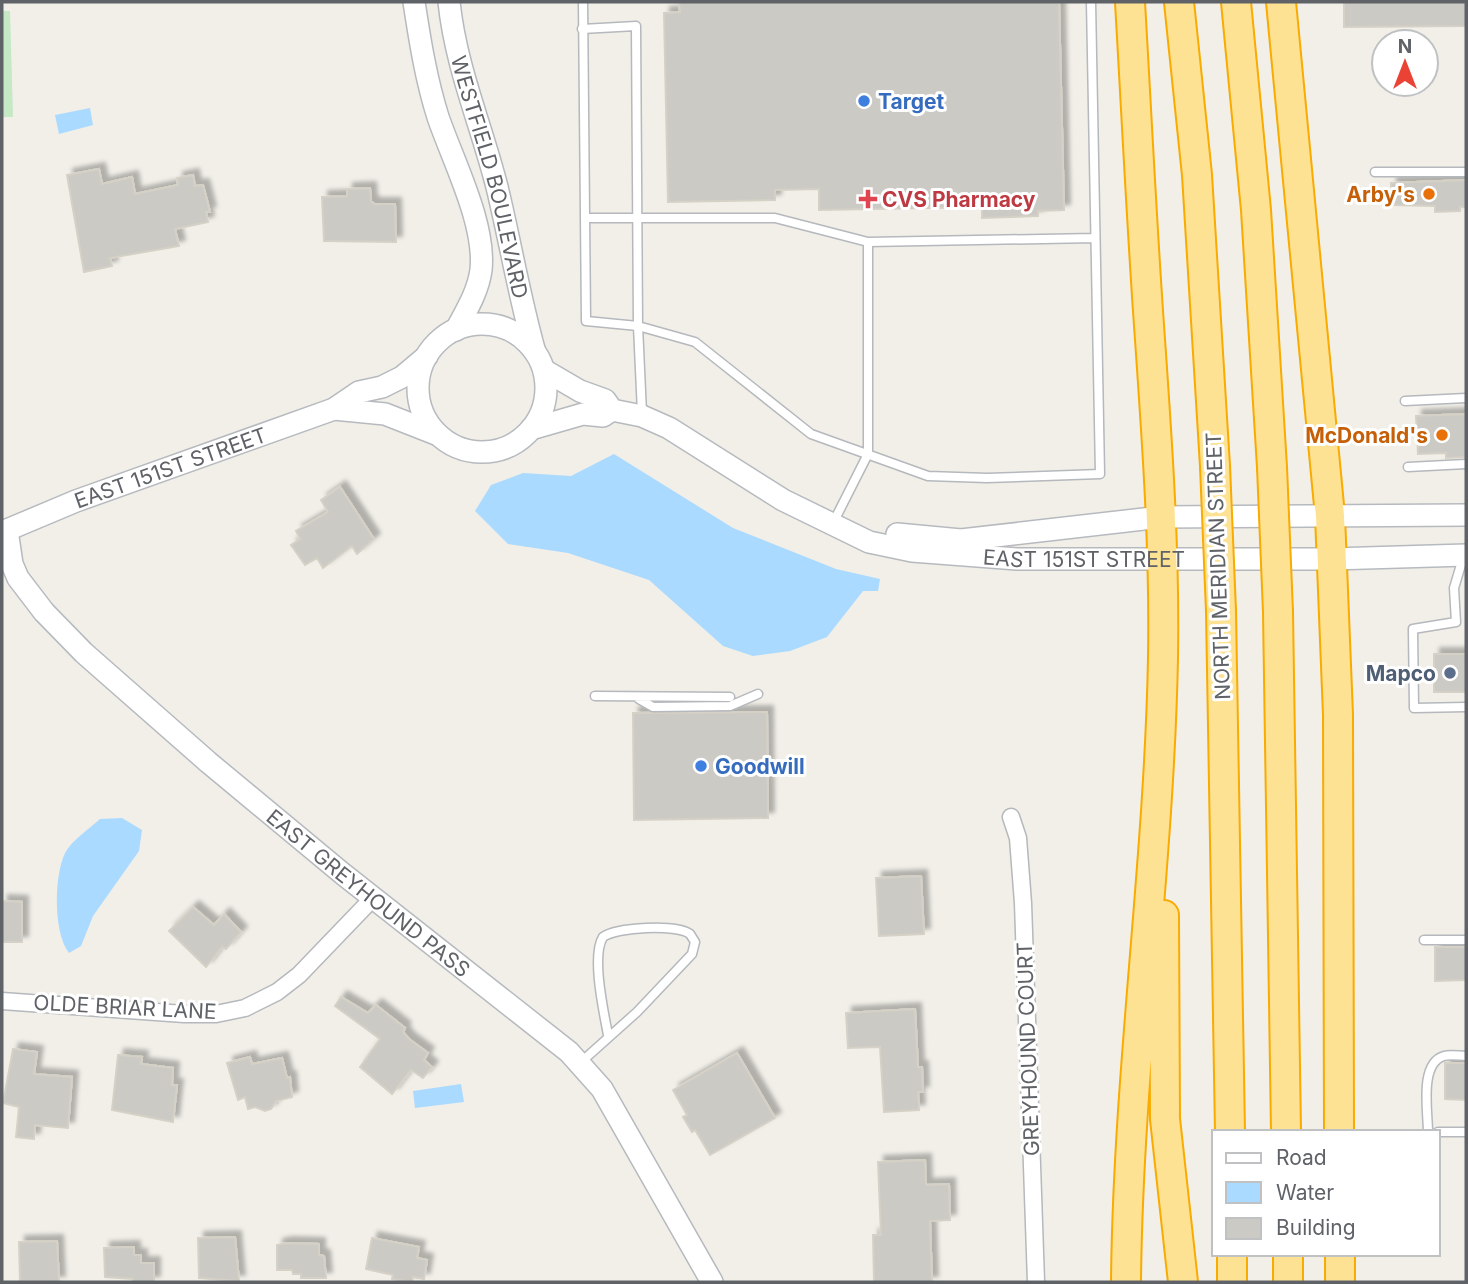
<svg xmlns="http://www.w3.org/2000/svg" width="1468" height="1284" viewBox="0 0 1468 1284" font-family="Inter,sans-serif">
	<defs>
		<filter id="shadow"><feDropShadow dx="6" dy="-6" stdDeviation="2" flood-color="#0004"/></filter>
	</defs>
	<rect width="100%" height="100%" fill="#f1efe8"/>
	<!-- green -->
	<path fill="#c5e8c5" d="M2 11H10L13 117H2Z"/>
	<!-- water -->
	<path fill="#aadaff" d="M90 108 93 125 59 134 55 115Z
		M614 454 733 528 836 569 880 579 878 591H863L827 637 790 651 753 656 723 646 649 580 568 553 508 544 475 511 491 485 523 473 571 476Z
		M122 818 142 830 139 851 93 916 81 946 69 953C53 933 54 876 65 853 72 840 89 829 100 819Z
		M461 1084 464 1102 415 1108 413 1091Z"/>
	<!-- building -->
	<path fill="#cccac5" stroke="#d6d1c6" stroke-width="2" filter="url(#shadow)" d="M679 2H1059L1064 210 1038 211V216L982 218V207L819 210V189L775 190V200L668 202 664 13 680 12Z
		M1344 2H1466V26L1344 27Z
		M99 169 102 184 132 177 135 194 178 185 177 178 193 175 195 186 203 185 210 212H206L208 222 175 229 179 246 110 258 112 266 84 272 67 175Z
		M1466 180V207H1460V211L1435 212V206L1391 205V183Z
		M370 188 371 201 374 204H395L396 242 324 241 322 197 347 196V189Z
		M1466 414V457L1446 458V453L1418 454 1416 416Z
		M340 487 374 539 357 554 352 546 323 568 317 558 305 565 291 545 300 539 296 531 328 512 321 500Z
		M1434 654H1466V692H1434Z
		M767 712 768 818 634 820 633 713Z
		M921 876 924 934 879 936 876 878Z
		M2 901 22 902V942H2Z
		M193 907 214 925 224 914 241 932 226 949 222 947 206 967 169 931Z
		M1435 947H1466V980L1435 981Z
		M341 997 368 1013 376 1005 405 1028 403 1032 409 1039 428 1053 424 1060 432 1067 423 1078 411 1070 392 1094 360 1067 380 1039 335 1006Z
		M915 1009 918 1067H922L923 1092H918L919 1110 884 1112 880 1047 848 1048 846 1013Z
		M13 1049 37 1052 34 1074 72 1077 68 1128 35 1125 34 1139 16 1137 19 1107 3 1103Z
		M737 1053 775 1118 710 1155 695 1130 692 1132 683 1117 687 1115 673 1090Z
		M118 1055 142 1057 141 1064 173 1068 172 1085H177L173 1122 112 1110Z
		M250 1057 252 1064 282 1058 287 1078 290 1077 292 1097 276 1101 271 1109 265 1111 255 1107 248 1109 245 1097 238 1100 227 1063Z
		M1445 1063H1466V1100L1445 1099Z
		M925 1160 926 1185 949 1184 950 1220 930 1221 932 1282H874L873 1235H881L878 1162Z
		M235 1237 239 1281 199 1278 198 1238Z
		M372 1238 419 1247 417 1258 427 1260 424 1279 413 1277 412 1282 392 1279 393 1275 366 1269Z
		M57 1241 59 1282 20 1281 19 1242Z
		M286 1243 319 1244V1255L324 1256 326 1278H301V1274H293L292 1270H277V1245Z
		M134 1247V1255H141V1263H154V1282H133V1279L105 1277 104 1248Z"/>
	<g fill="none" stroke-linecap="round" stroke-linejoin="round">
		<defs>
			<path id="lane" d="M583 2 586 321 638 326 695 342 811 434 928 476 987 478 1100 474 1091 2
				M582 29 636 26 638 326 642 413
				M1375 172H1466
				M585 218H775L868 242 1095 238
				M1405 401 1466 398
				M1408 467 1466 464
				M833 523 868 454V242
				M1463 558 1454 588 1456 622 1413 629 1414 708 1466 707
				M595 696 730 697
				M639 699 653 707 730 706 758 694
				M1424 940H1466
				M580 1063 637 1012 692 954 695 942 690 934C676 924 617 927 603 937 591 956 604 1013 608 1035
				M1428 1132C1428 1112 1419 1063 1444 1056 1450 1054 1460 1056 1466 1056
				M1438 1132H1466"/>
			<path id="street" d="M1011 817 1018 838 1023 903 1036 1282
				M2 1001 184 1014H216L245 1008 277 992 299 975 373 898"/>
			<g id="secondary">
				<path d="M414 2C420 41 426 79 438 117 453 161 486 224 481 270 478 292 466 311 456 330"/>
				<path id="s1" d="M449 2C456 68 481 124 497 187 510 241 519 295 534 349"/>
				<circle cx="482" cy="388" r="64"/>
				<path d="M544 370 580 391 605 400 612 410"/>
				<path d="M334 409 385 414 436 434"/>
				<path id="s2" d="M531 429 583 414 603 416 612 410 642 416 669 428 783 500 869 542 912 551 1017 559H1332L1466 555"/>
				<path id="s3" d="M7 530 76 501 334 409 359 392 382 387 402 377 427 356"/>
				<path id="s4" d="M2 531 7 530 12 564 18 578 44 612 84 653 208 762 343 874 569 1052 602 1089 712 1282"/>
				<path d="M897 534 961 540 1161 517 1466 515"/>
			</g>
			<path id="highway" d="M1179 2 1197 175 1215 466
				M1236 2 1256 210 1272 467
				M1281 2 1330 516 1338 715 1339 1132
				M1221 611 1230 1132
				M1278 612 1286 1132
				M1164 915 1165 1119 1183 1282
				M1232 1254V1282
				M1288 1254V1282
				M1340 1254V1282
				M1126 1282C1128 1073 1159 867 1163 658 1165 542 1156 426 1148 311 1141 208 1136 105 1130 2"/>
		</defs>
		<!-- lane casing -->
		<use href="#lane" stroke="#b5b8bc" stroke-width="11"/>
		<!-- street casing -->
		<use href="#street" stroke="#b5b8bc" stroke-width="19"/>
		<!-- secondary casing -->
		<use href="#secondary" stroke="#b6babf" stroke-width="24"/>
		<!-- highway casing -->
		<use href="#highway" stroke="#f9ab00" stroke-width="32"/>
		<!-- lane -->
		<use href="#lane" stroke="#fff" stroke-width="8"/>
		<!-- street -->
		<use href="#street" stroke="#fff" stroke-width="16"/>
		<!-- secondary -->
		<use href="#secondary" stroke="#fff" stroke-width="21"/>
		<!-- highway -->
		<use href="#highway" stroke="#fde293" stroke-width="28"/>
		<defs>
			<path id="highway-bridge" d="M1215 466 1221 611
				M1272 467 1278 612"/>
		</defs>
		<!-- highway-bridge casing -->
		<use href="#highway-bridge" stroke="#f9ab00" stroke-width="32" stroke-linecap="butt"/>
		<!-- highway-bridge -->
		<use href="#highway-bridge" stroke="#fde293" stroke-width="28"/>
	</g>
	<!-- markers -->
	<g fill="#3f7fe0" stroke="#fff" stroke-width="2.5">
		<circle cx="864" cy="101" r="7"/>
		<circle cx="701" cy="766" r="7"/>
	</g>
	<g fill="#e8710a" stroke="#fff" stroke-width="2.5">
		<circle cx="1429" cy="194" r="7"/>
		<circle cx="1442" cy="435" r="7"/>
	</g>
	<path fill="#e0444e" stroke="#fff" stroke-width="2.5" d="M864.5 188.5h7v7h7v7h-7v7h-7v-7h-7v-7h7z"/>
	<circle fill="#5c6f8a" stroke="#fff" stroke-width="2.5" cx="1450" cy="673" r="7"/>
	<g text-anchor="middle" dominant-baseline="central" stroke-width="6" stroke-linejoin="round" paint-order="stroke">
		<!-- shop labels -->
		<g font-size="21" font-weight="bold" fill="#366cbe" stroke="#fff" text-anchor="start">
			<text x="878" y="101">Target</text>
			<text x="715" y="766">Goodwill</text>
		</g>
		<!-- street labels -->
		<g font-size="21" fill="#5f6368" stroke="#fff">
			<text stroke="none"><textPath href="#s1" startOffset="180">WESTFIELD BOULEVARD</textPath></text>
			<text stroke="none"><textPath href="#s3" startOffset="175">EAST 151ST STREET</textPath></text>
			<text stroke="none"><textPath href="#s2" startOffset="592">EAST 151ST STREET</textPath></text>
			<text transform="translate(1218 566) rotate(-92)">NORTH MERIDIAN STREET</text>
			<text stroke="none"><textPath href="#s4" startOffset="527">EAST GREYHOUND PASS</textPath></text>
			<text transform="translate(125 1007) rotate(3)">OLDE BRIAR LANE</text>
			<text transform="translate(1028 1049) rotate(-92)">GREYHOUND COURT</text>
		</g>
		<!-- food labels -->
		<g font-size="21" font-weight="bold" fill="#c56008" stroke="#fff" text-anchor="end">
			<text x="1415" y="194">Arby's</text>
			<text x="1428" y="435">McDonald's</text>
		</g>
		<!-- health labels -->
		<g font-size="21" font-weight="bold" fill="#be3a42" stroke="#fff" text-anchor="start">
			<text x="882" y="199">CVS Pharmacy</text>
		</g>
		<!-- service labels -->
		<g font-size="21" font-weight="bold" fill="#4e5e75" stroke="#fff" text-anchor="end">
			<text x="1436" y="673">Mapco</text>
		</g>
	</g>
	<!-- border -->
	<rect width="1468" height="1284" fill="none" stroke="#5f6368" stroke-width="7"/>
	<!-- legend -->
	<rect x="1212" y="1130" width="228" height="126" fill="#ffffff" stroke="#bfc1c3" stroke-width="2"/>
	<rect x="1226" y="1153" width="35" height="10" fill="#ffffff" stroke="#bfc1c3" stroke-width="2"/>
	<text x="1276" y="1165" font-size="21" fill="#5f6368">Road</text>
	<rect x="1226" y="1182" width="35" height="21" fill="#aadaff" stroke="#bfc1c3" stroke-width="2"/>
	<text x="1276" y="1200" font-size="21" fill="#5f6368">Water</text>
	<rect x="1226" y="1218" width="35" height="21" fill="#cccac5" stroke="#bfc1c3" stroke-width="2"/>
	<text x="1276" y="1235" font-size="21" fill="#5f6368">Building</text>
	<!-- north arrow -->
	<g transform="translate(1405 63)"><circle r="33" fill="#ffffff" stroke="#bfc1c3" stroke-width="2"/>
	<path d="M0-5L12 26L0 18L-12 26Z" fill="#ea4335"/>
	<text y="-10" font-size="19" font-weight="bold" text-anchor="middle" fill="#5f6368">N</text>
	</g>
</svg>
